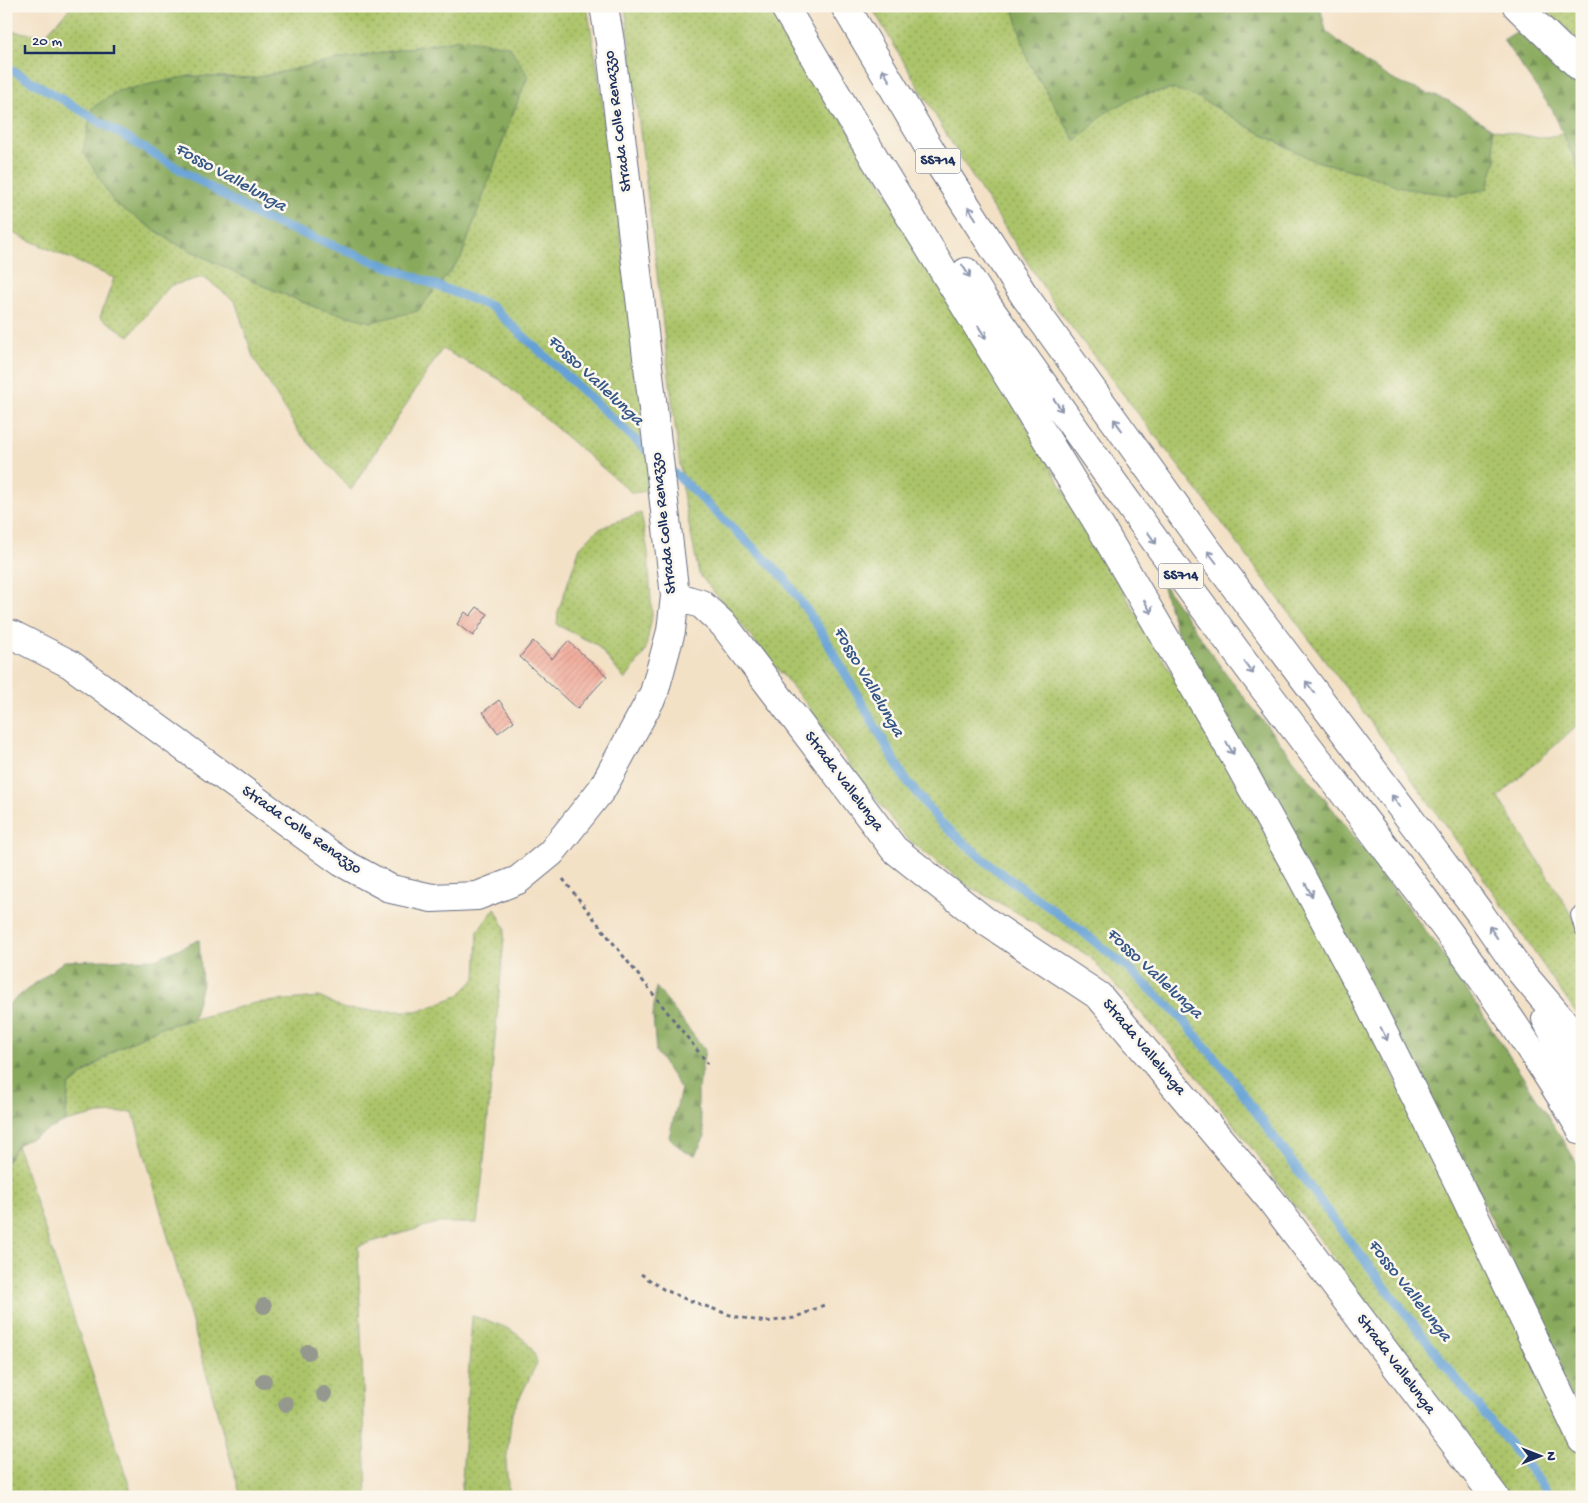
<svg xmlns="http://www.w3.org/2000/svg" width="1588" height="1503" viewBox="0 0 1588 1503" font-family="'Gochi Hand',sans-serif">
	<defs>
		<pattern id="grass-dots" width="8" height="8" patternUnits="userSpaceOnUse" patternTransform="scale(1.25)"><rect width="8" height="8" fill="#acc469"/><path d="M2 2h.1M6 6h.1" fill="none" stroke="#8ba05a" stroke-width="1.8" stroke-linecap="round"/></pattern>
		<pattern id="forest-firs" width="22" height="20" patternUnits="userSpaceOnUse" patternTransform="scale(1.25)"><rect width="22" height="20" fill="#89aa5d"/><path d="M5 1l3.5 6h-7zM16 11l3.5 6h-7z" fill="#6f8b50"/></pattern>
		<pattern id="building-hatch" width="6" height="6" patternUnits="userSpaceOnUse" patternTransform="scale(1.25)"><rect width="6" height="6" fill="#f1ad9c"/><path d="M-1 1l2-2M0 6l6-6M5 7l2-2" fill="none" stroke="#ce9589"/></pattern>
	</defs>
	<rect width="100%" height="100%" fill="#fbf7ec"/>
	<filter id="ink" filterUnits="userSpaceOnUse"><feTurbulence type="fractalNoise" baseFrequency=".02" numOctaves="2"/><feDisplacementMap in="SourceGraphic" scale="10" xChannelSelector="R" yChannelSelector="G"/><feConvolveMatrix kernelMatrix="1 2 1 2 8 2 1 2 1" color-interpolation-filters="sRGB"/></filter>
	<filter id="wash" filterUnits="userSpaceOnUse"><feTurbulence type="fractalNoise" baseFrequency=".0096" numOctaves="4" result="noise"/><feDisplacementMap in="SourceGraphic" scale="20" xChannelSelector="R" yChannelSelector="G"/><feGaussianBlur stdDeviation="1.12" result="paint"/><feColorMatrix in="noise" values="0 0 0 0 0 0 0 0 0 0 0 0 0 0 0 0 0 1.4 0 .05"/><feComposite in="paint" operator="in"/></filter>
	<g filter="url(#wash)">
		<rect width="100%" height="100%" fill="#f3e1c6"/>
		<!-- grass -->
		<path fill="url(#grass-dots)" stroke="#647a64" fill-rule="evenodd" d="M72 6H587L600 84 655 490 632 493 499 379 442 349 351 490 298 431 253 357 235 301 203 277 170 286 129 336 100 317 114 278 6 230V31L45 35ZM461 39 528 76 511 118 461 258 317 308 257 283 173 242 189 76 254 78 333 61Z
			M625 6H775L996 375 1309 907 1582 1453V1497H1508L1363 1300 1320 1239 1192 1069 1089 956 1011 909 971 888 905 837 835 745 809 707 699 574 684 500Z
			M871 6H1013L1028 61 1076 142 1105 113 1137 96 1174 89 1200 98 1254 130 1312 160 1359 172 1496 160 1492 129 1539 138 1563 134 1582 177V721L1498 797 1582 931 1578 952 1582 959V1022L1482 876 1348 691 1210 507 1056 307 961 159Z
			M1542 6H1582V45Z
			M641 513 648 552 652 616 645 652 625 680 597 645 557 625 558 612 580 547 596 531 612 523Z
			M495 908 505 928 483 1172 477 1223H437L358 1246 367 1497H241L133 1112 99 1114 65 1122 69 1086 115 1050 159 1028 255 1003 319 997 345 1009 381 1011H420L459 995 476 978 478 931Z
			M17 1145 133 1497H6V1163Z
			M472 1316C493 1322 518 1329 531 1348 534 1352 536 1358 537 1363L512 1413 506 1463 509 1497H461Z"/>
		<!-- forest -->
		<path fill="url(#forest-firs)" stroke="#526c5e" d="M1013 6H1320L1326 31 1364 62 1397 82 1449 101 1492 129 1496 160 1487 189 1457 196 1407 189 1359 172 1312 160 1254 130 1200 98 1174 89 1137 96 1105 113 1076 142 1028 61Z
			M1526 26 1582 84V177L1553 111 1503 40Z
			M461 39 509 46 528 76 511 118 461 258 418 311 371 322 317 308 257 283 173 242 114 203 83 151 92 108 118 91 189 76 254 78 333 61Z
			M1160 579 1225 673 1350 831 1448 961 1541 1105 1582 1171V1419L1548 1354 1506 1247 1406 1053 1178 634Z
			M199 940 202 984 193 1019 159 1028 115 1050 79 1077 69 1086 65 1122 17 1145 6 1163V1006L64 961 155 959Z
			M656 987 705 1050 698 1088V1106L705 1136 695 1155 683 1151 669 1137 681 1089 656 1052 653 1016Z"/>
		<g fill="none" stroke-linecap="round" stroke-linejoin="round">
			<!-- stream -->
			<path stroke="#65a1d6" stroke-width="9" d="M6 66 260 217 492 307 652 455
				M666 467 679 477 784 577 821 631 904 777 939 821 991 866 1074 925 1129 969 1180 1017 1227 1072 1339 1227 1449 1370 1552 1497"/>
		</g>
		<g id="blocks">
			<!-- building -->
			<path fill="url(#building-hatch)" d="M477 607 488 614 473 636 457 624 465 612 470 616Z
				M533 641 552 659 568 641 607 676 577 709 520 657Z
				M499 700 514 721 498 733 483 712Z"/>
		</g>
	</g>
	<g filter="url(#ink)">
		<use href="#blocks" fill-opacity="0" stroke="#676d82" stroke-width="1"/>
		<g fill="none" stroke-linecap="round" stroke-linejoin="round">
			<defs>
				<path id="lane" d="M1578 915 1582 929"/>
				<path id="street" d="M1517 6 1582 69"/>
				<path id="secondary" d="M675 596 701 604 724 625 894 849 984 920 1099 996 1270 1199 1495 1497
					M6 633 13 635 70 664 341 862 391 889 432 898 477 896 518 880 551 853 602 789 654 693 671 631 675 596 610 42 604 6"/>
				<path id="highway" d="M784 6 878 164 1104 533 1236 759 1300 874 1364 994 1459 1184 1582 1440
					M845 6 931 151 1024 295 1206 548 1431 847 1479 912 1521 972 1582 1044
					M966 272 983 299C1084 442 1185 585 1291 724 1392 857 1496 987 1582 1131
					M1546 1019 1582 1086"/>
			</defs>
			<!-- lane casing -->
			<use href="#lane" stroke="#676d82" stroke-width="16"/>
			<!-- street casing -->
			<use href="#street" stroke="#676d82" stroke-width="30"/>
			<!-- secondary casing -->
			<use href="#secondary" stroke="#676d82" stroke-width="30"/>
			<!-- highway casing -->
			<use href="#highway" stroke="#676d82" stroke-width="30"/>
			<!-- path -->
			<path stroke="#676d82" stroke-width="3" stroke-dasharray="4 4" stroke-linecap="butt" d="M563 879 708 1064
				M641 1274 663 1289 683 1298 733 1316 765 1322 794 1318 824 1305"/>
			<!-- lane -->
			<use href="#lane" stroke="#fff" stroke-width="14"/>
			<!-- street -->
			<use href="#street" stroke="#fff" stroke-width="28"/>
			<!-- secondary -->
			<use href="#secondary" stroke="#fff" stroke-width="28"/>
			<!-- highway -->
			<use href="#highway" stroke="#fff" stroke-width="28"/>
		</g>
		<!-- trees -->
		<g fill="#94988e">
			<circle cx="264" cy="1306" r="8"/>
			<circle cx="308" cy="1352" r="8"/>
			<circle cx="264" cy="1381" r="8"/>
			<circle cx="324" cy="1394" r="8"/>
			<circle cx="286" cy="1404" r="8"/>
		</g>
		<!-- one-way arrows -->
		<defs><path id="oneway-shaft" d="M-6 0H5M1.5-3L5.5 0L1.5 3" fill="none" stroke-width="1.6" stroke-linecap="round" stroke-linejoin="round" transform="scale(1.25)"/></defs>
		<g stroke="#8d97ae">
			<use href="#oneway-shaft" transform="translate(886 75) rotate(-121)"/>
			<use href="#oneway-shaft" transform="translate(972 213) rotate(-123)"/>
			<use href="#oneway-shaft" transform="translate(966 271) rotate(58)"/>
			<use href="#oneway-shaft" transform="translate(982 332) rotate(58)"/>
			<use href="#oneway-shaft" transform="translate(1058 405) rotate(55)"/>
			<use href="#oneway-shaft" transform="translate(1118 425) rotate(-126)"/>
			<use href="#oneway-shaft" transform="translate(1152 538) rotate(54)"/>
			<use href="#oneway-shaft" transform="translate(1212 557) rotate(-127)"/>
			<use href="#oneway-shaft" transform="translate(1148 607) rotate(59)"/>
			<use href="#oneway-shaft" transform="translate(1249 668) rotate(53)"/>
			<use href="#oneway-shaft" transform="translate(1310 687) rotate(-127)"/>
			<use href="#oneway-shaft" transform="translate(1230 748) rotate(60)"/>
			<use href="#oneway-shaft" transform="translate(1396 801) rotate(-127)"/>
			<use href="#oneway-shaft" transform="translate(1309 890) rotate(62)"/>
			<use href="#oneway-shaft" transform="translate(1493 932) rotate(-125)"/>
			<use href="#oneway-shaft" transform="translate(1384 1034) rotate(63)"/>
		</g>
	</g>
	<g text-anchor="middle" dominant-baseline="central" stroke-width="5" stroke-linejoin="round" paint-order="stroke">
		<!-- shield labels -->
		<g fill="#fbf7ec" stroke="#5e6b89" stroke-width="1">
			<rect x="915.5" y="148.5" width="45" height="25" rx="4"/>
			<rect x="1158.5" y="563.5" width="45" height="25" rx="4"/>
		</g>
		<g font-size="15" font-weight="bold" fill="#1b2f5e">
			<text x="938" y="161">SS714</text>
			<text x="1181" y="576">SS714</text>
		</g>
		<!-- street labels -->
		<g font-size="16" fill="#1b2f5e" stroke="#fbf7ec">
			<text transform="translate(619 121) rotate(-97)">Strada Colle Renazzo</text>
			<text transform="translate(665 523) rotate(-96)">Strada Colle Renazzo</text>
			<text transform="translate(843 782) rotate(53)">Strada Vallelunga</text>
			<text transform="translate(301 831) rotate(35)">Strada Colle Renazzo</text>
			<text transform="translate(1143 1048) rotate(50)">Strada Vallelunga</text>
			<text transform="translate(1395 1365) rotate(53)">Strada Vallelunga</text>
		</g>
		<!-- water labels -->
		<g font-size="18" font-style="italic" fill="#355788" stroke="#fbf7ec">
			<text transform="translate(230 178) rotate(29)">Fosso Vallelunga</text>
			<text transform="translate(595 381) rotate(43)">Fosso Vallelunga</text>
			<text transform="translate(868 682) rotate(60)">Fosso Vallelunga</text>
			<text transform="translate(1154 974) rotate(43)">Fosso Vallelunga</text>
			<text transform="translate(1409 1291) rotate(52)">Fosso Vallelunga</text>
		</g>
	</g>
	<!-- margin -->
	<rect width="1588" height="1503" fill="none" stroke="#fbf7ec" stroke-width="25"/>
	<!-- north arrow -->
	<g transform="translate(1540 1456) rotate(90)" stroke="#fbf7ec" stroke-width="4" paint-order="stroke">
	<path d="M0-4L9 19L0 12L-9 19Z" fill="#1b2f5e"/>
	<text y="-8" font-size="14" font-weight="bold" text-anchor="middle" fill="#1b2f5e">N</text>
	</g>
	<!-- scale -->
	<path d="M25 45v8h89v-8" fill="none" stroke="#1b2f5e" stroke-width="2.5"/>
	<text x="32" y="45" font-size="15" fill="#1b2f5e" stroke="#fbf7ec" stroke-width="4" paint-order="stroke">20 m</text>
</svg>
